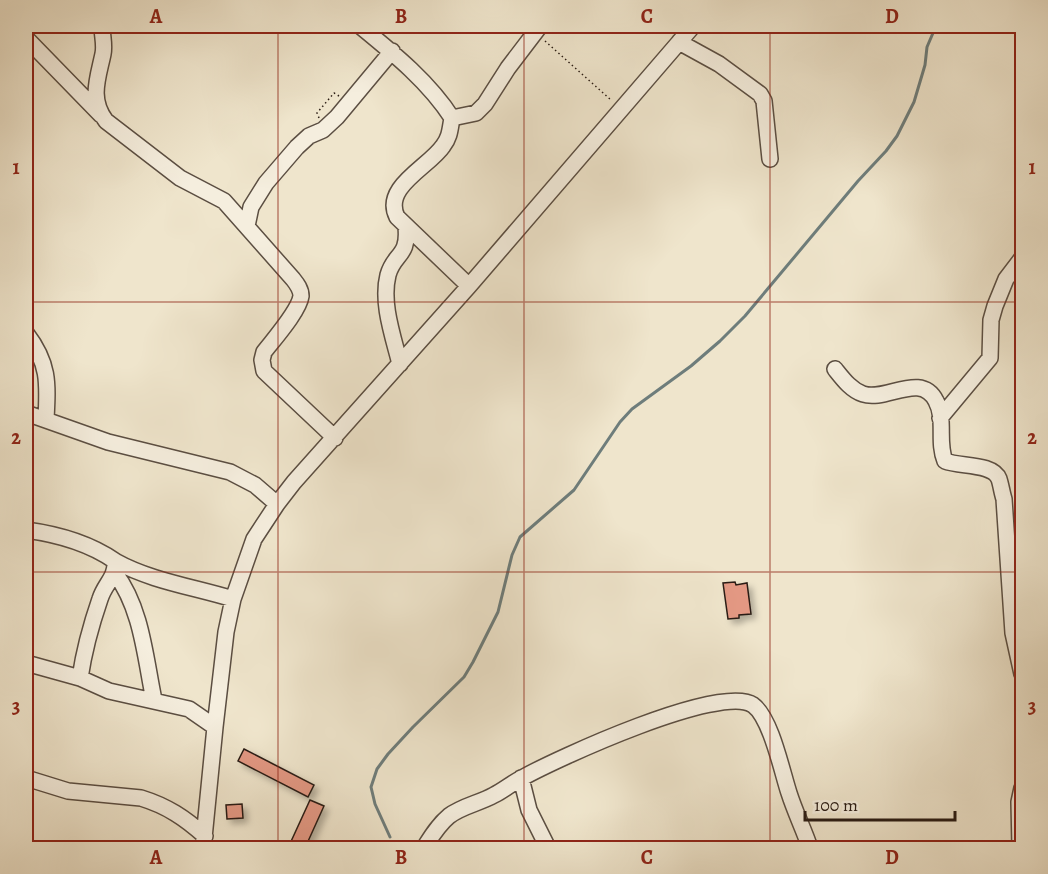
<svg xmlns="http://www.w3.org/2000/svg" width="1048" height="874" viewBox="0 0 1048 874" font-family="Alegreya,serif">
	<defs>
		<filter id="shadow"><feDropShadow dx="4.5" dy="4.5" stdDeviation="3" flood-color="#0004"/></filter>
	</defs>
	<rect width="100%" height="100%" fill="#efe5cc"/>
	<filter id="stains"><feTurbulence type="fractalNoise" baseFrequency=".00333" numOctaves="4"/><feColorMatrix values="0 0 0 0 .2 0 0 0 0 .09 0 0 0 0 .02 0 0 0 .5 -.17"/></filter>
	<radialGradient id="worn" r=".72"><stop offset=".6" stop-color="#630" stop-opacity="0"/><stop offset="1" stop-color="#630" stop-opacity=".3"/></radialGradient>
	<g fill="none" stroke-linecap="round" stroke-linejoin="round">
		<!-- stream -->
		<path stroke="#6e7d7b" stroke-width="3" d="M390 837 375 804 371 787 377 769 388 754 413 727 464 677 473 662 498 612 512 555 520 537 574 490 620 422 632 409 691 366 720 341 745 316 858 181 886 151 897 136 914 102 925 65 927 47 936 26"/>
	</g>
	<!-- building -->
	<path fill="#e39883" stroke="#2a1c14" stroke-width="1.5" filter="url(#shadow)" d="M735 582 736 585 747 583 751 614 739 615V618L728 619 723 583Z
		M244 749 314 785 308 797 238 761Z
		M310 800 324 806 305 848H288Z
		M242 804 243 818 227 819 226 805Z"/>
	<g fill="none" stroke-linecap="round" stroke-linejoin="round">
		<defs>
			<path id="minor" d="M102 26C102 35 105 45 103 54 98 78 89 99 106 121L180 178 224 201 293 279C297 284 301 289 301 296 299 311 274 339 264 352L262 360 264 371 335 438
				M360 26C393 53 429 82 452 118
				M26 38 101 115
				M679 42 719 64 760 94 764 101 770 159
				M247 226 251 207 266 183 297 147 309 136 323 130 337 117 392 51
				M469 286 397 217C382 187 429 167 443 146 450 137 450 129 452 118L476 113 485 104 508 68 540 26
				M26 333C49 363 48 382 46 419
				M400 364C393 336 381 303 388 275 394 253 409 257 406 227
				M835 369C843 379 851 390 863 394 886 402 921 371 936 401 946 419 937 442 945 461 960 467 993 463 999 479 1001 485 1002 493 1004 499L1013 633 1022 674
				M26 413 108 442 230 472 255 485 277 504
				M940 418 990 358 991 320 995 306 1006 279 1022 258
				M26 530C56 534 89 543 115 561 116 578 105 583 100 599 91 625 84 651 80 678L109 691 189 709 215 727
				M115 561C151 581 194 587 233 599
				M115 573C142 609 145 657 154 700
				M26 663 80 678
				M26 778 68 791 141 798C167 806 185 818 205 836
				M521 778 529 810 548 848
				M203 848 215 727 226 632 233 599 254 539 277 504 294 482 469 286 693 26
				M424 848C431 837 438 825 449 816 462 806 480 803 494 795 504 790 512 783 522 778 556 759 721 683 753 705 771 718 782 772 789 793 795 812 804 830 810 848
				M1020 848 1019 802 1022 788"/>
		</defs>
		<!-- minor casing -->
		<use href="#minor" stroke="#5b4e42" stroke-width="18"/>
		<!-- path -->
		<path stroke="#2a1c14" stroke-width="1.5" stroke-dasharray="1.5 3" stroke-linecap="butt" d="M545 41 611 100
			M319 118 317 113 334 93 339 96"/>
		<!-- minor -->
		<use href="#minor" stroke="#f5eede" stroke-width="15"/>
	</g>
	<!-- grid -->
	<path fill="none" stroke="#8f2418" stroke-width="1.5" stroke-opacity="0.55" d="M278 26V848M524 26V848M770 26V848M26 302H1022M26 572H1022"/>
	<!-- margin -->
	<rect width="1048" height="874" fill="none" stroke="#efe5cc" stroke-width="66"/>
	<!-- scale -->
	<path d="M805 811v9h150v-9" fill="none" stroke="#2a1c14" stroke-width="3"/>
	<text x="814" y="811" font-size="18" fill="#2a1c14" stroke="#f5eede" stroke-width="4.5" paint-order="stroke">100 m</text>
	<rect x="33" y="33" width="982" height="808" fill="none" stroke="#8f2418" stroke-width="2"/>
	<g font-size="20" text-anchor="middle" font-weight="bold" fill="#8f2418">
		<text x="156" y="23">A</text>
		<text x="401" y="23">B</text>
		<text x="647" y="23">C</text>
		<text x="892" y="23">D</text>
		<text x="16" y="174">1</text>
		<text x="1032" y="174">1</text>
		<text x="16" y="444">2</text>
		<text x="1032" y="444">2</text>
		<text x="16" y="713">3</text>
		<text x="1032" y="713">3</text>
		<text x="156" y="864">A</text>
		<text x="401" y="864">B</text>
		<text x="647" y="864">C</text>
		<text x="892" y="864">D</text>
	</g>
	<rect width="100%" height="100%" filter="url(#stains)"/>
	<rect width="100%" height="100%" fill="url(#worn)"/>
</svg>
